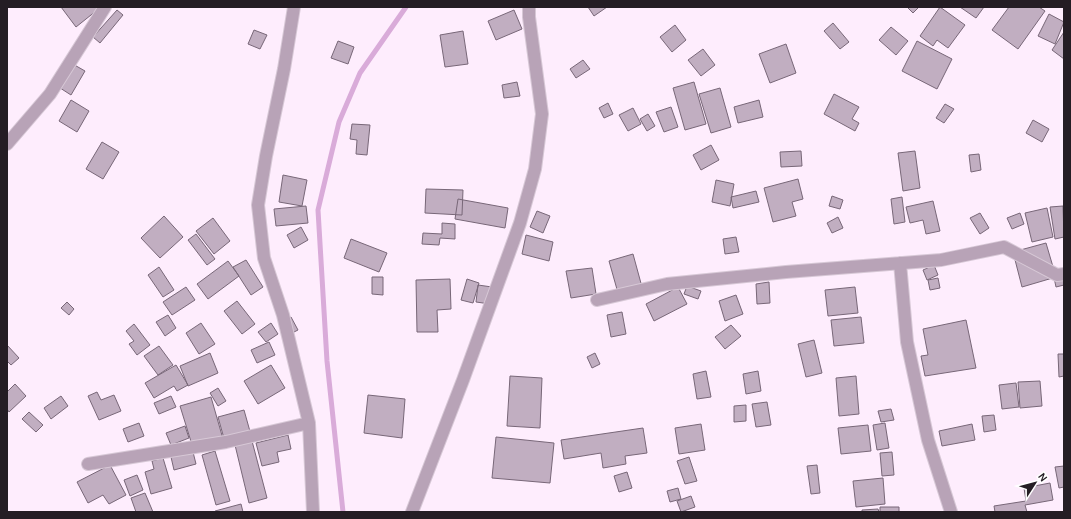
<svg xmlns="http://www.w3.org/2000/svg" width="1071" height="519" viewBox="0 0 1071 519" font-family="Karla,sans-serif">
	<rect width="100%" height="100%" fill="#feedfd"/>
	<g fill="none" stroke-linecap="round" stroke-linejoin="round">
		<!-- stream -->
		<path stroke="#d9abd9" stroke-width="5" d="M343 512 327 361 318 210 339 122 360 73 406 7"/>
	</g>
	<!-- building -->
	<path fill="#c1aec1" stroke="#786778" d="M61 7H101L76 27Z
		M588 7H607L594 16Z
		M907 7H919L913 13Z
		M940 7 965 25 948 48 937 40 933 46 920 36Z
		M960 7H984L976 18Z
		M1009 7H1039L1045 11 1018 49 992 30Z
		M117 10 123 15 100 43 93 37Z
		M514 10 522 29 496 40 488 21Z
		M1049 14 1064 22 1055 44 1038 36Z
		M833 23 849 42 840 49 824 31Z
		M675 25 686 40 672 52 660 37Z
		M891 27 908 41 896 55 879 40Z
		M254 30 267 35 260 49 248 44Z
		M463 31 468 64 445 67 440 35Z
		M1064 32V59L1052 50Z
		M338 41 354 47 348 64 331 58Z
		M917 41 952 59 937 89 902 71Z
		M786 44 796 73 770 83 759 54Z
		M703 49 715 65 701 76 688 60Z
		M583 60 590 69 576 78 570 69Z
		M71 63 85 71 71 95 57 86Z
		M517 82 520 96 504 98 502 85Z
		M694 82 706 124 685 130 673 88Z
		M720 88 731 127 711 133 699 94Z
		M834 94 859 107 852 119 859 123 855 131 824 114Z
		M71 100 89 111 77 132 59 121Z
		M759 100 763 117 738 123 734 107Z
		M608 103 613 114 604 118 599 108Z
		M945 104 954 109 944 123 936 118Z
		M671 107 678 127 664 132 656 112Z
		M633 108 641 124 628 131 619 115Z
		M648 114 655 126 647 131 640 119Z
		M1033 120 1049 129 1042 142 1026 133Z
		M352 124 370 125 367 155 356 154 357 140 350 139Z
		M102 142 119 152 103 179 86 169Z
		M711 145 719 160 701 170 693 155Z
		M801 151 802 166 781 167 780 152Z
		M915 151 920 188 903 191 898 153Z
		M979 154 981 170 971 172 969 155Z
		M283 175 307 180 302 206 279 202Z
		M798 179 803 199 792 202 796 216 773 222 764 188Z
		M716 180 734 184 730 206 712 202Z
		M426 189 463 190 462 215 425 213Z
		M756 191 759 202 733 208 731 197Z
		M832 196 843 200 840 209 829 206Z
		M902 197 905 222 894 224 891 199Z
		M458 199 508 208 505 228 455 219Z
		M933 201 940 231 926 234 923 220 910 223 906 207Z
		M306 206 308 223 276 226 274 209Z
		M1063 206 1064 237 1055 239 1050 207Z
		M1047 208 1053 237 1032 242 1025 213Z
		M537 211 550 216 543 233 530 227Z
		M980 213 989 228 980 234 970 218Z
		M1020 213 1024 224 1012 229 1007 218Z
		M164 216 183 237 160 258 141 238Z
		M838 217 843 228 832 233 827 223Z
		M213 218 230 241 214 254 196 231Z
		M442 223 455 224V239L440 238 439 245 422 244 423 233 442 234Z
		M301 227 308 240 294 248 287 235Z
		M196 234 215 259 207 265 188 240Z
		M526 235 553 242 549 261 522 254Z
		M736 237 739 252 725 254 723 239Z
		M351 239 387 253 379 272 344 258Z
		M1046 243 1056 277 1022 287 1013 252Z
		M633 254 642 287 618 293 609 261Z
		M246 260 263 287 251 295 233 267Z
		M228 261 239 276 208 299 197 284Z
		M934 265 938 275 927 280 923 270Z
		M159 267 174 290 163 297 148 275Z
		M592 268 596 294 571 298 566 271Z
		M1064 270V285L1056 287 1053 273Z
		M372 277H383V295L372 294Z
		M938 278 940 288 930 290 928 280Z
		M450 279 451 309 437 310 438 332H417L416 280Z
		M467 279 479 283 473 303 461 300Z
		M769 282 770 303 757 304 756 284Z
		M478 285 492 287 490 304 476 302Z
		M687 286 701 291 698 299 684 294Z
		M186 287 195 300 172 315 163 302Z
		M678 287 687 304 654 321 646 304Z
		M855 287 858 313 828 316 825 290Z
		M736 295 743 314 725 321 719 301Z
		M237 301 255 324 242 334 224 311Z
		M67 302 74 309 69 315 61 308Z
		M622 312 626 334 611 337 607 315Z
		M168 315 176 328 165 336 156 322Z
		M291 317 298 330 288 335 281 323Z
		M861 317 864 343 834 346 831 320Z
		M966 320 976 368 925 376 921 356 928 355 923 329Z
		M201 323 215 344 199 354 186 333Z
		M271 323 278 334 266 342 258 332Z
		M134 324 150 345 137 355 129 344 134 341 126 331Z
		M731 325 741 336 725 349 715 337Z
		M814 340 822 373 806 377 798 344Z
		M269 342 275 355 257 363 251 350Z
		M7 345 19 358 11 365 7 361Z
		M159 346 173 365 158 375 144 356Z
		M210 353 218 373 188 386 180 366Z
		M595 353 600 364 592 368 587 357Z
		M1058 354H1064V376L1059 377Z
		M176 365 188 385 177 391 174 386 154 398 145 383Z
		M271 365 285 388 258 404 244 381Z
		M706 371 711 397 697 399 693 374Z
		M758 371 761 391 746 394 743 374Z
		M510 376 542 378 540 428 507 426Z
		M856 376 859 414 839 416 836 378Z
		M1040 381 1042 406 1020 408 1018 382Z
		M1016 383 1019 407 1002 409 999 385Z
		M15 384 26 396 9 412 7 409V392Z
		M218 388 226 401 218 406 210 393Z
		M97 392 101 400 114 395 121 411 99 420 88 396Z
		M368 395 405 399 402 438 364 433Z
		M61 396 68 406 51 419 44 408Z
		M171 396 176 407 159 414 154 403Z
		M211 397 223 439 193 448 180 406Z
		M767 402 771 425 756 427 752 404Z
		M746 405V421L734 422V406Z
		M891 409 894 420 881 422 878 411Z
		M244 410 251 435 225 442 218 417Z
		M29 412 43 425 36 432 22 419Z
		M994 415 996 430 984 432 982 416Z
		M139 423 144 436 128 442 123 429Z
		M885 423 889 448 877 450 873 425Z
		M701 424 705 450 679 454 675 428Z
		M972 424 975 440 942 446 939 431Z
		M868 425 871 451 841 454 838 428Z
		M185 426 189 438 171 445 166 433Z
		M643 428 647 453 625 456 626 464 603 468 601 453 564 459 561 440Z
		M288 435 291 449 277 452 279 462 262 466 256 443Z
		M496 437 554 443 550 483 492 478Z
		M252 441 267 498 249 503 235 445Z
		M215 451 230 501 216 505 202 455Z
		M193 452 196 464 174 470 171 457Z
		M892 452 894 475 882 476 880 453Z
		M689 457 697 481 685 484 677 461Z
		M163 458 172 488 151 494 145 472 154 469 152 461Z
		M110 465 126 495 109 504 103 495 88 503 77 482Z
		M817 465 820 493 811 494 807 466Z
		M1064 466V487L1059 488 1055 467Z
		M627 472 632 488 619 492 614 476Z
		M137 475 143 490 130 496 124 480Z
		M883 478 885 504 856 507 853 481Z
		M1050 483 1053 500 1025 505 1027 512H995L994 506 1026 501 1024 488Z
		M678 488 681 499 670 502 667 491Z
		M145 493 153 512H136L131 498Z
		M691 496 695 507 681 512 677 501Z
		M241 504 243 512H215V511Z
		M880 507H899V512H880Z
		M878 509 879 512H862V510Z"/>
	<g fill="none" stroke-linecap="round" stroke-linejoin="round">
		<defs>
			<path id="minor" d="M294 7 284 69 266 156 258 205 264 258 283 315 309 423 313 512
				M7 144 50 94 105 7
				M900 263 907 342 928 440 951 512
				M597 300 667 284 786 272 941 260 1004 247 1057 275 1064 274
				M88 464 226 442 309 423
				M412 512 463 380 520 223 535 169 542 114 529 17V7"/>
		</defs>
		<!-- minor casing -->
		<use href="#minor" stroke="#d7c8d6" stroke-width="14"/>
		<!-- minor -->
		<use href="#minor" stroke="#b8a3b7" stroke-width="12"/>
	</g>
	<!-- border -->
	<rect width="1071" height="519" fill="none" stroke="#241d24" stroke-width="16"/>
	<!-- north arrow -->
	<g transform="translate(1035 483) rotate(54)" stroke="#ffffff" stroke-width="3" paint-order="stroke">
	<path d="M0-3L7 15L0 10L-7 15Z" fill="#241d24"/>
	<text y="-6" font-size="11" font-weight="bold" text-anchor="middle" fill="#241d24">N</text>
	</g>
</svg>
